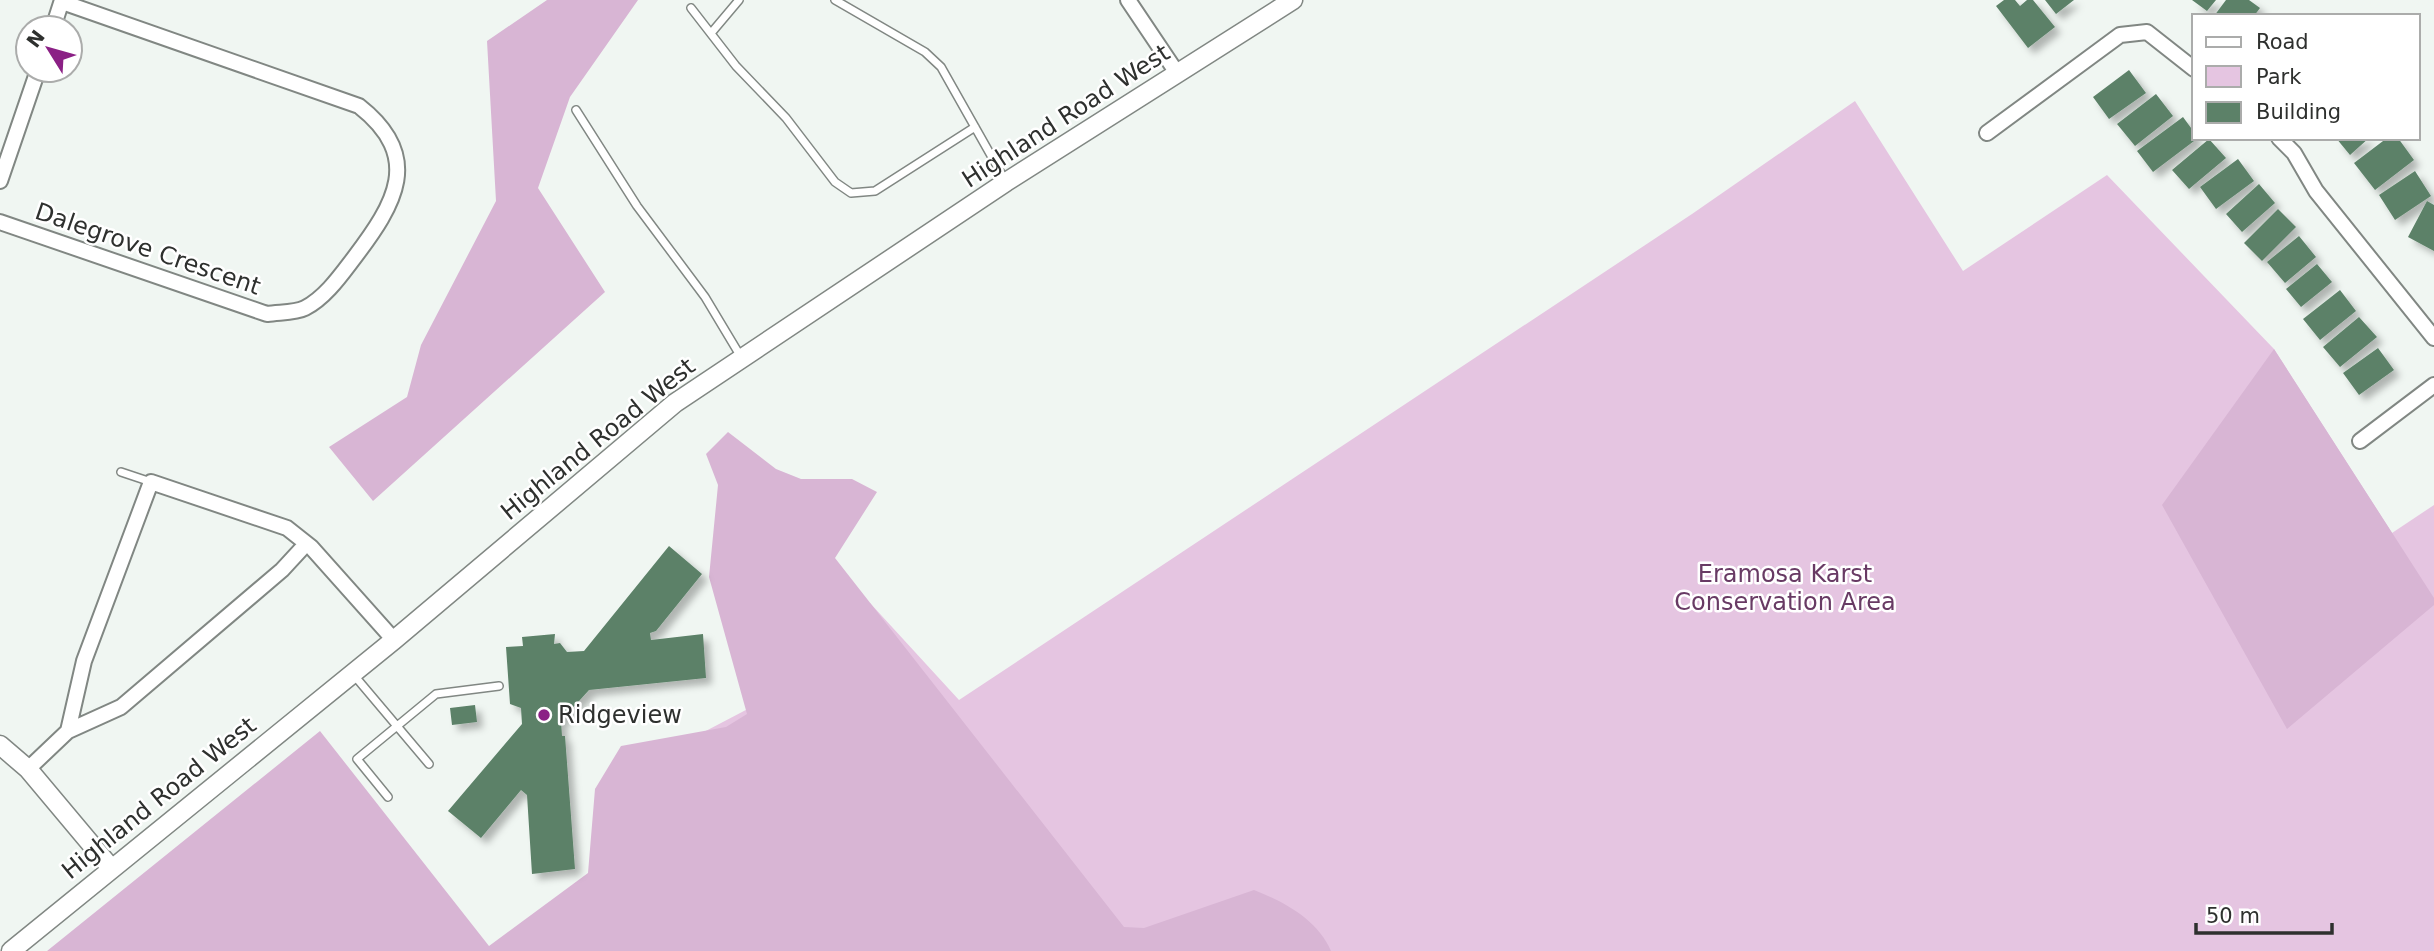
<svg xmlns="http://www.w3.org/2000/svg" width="2434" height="951" viewBox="0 0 2434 951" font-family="'DejaVu Sans',sans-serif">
	<defs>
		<filter id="shadow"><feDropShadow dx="6" dy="6" stdDeviation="3.5" flood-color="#0004"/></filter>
	</defs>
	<rect width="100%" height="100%" fill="#f0f6f2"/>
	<!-- green -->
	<path fill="#e5c5e1" d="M1855 101 1963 271 2107 175 2274 349 2392 533 2434 505V951H549L681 855 595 789 780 692 870 603 959 700 1692 214Z"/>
	<!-- forest -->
	<path fill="#d8b5d4" d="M547 0H638L570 97 538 188 605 292 373 501 329 447 407 397 421 345 496 201 487 41Z
		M2274 349 2434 598V605L2287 729 2162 505Z
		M728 432 776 469 801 479H852L877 492 835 558 1124 927 1144 928 1254 890C1284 902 1317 919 1331 951H47L320 731 489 946 588 873 595 789 621 746 726 727 747 714 709 577 718 485 706 454Z"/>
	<!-- building -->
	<path fill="#5c8168" filter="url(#shadow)" d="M2004 0H2015L2020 6 2027 0H2033L2055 27 2028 48 1996 6Z
		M2045 0H2074L2056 14Z
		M2192 0H2216L2207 11Z
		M2226 0H2249L2260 8 2254 16H2214Z
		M2129 70 2146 93 2109 119 2093 97Z
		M2156 94 2173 116 2135 146 2117 124Z
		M2183 117 2194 132V138H2198L2153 172 2137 151Z
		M2336 138H2369L2350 155Z
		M2387 138H2398L2414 160 2375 190 2354 163Z
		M2209 139 2226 158 2189 189 2172 170Z
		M2238 159 2254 181 2216 209 2200 187Z
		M2415 171 2431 196 2395 220 2379 195Z
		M2259 184 2275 203 2242 232 2226 214Z
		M2427 201 2434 205V251L2408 237Z
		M2278 209 2296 227 2262 261 2244 243Z
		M2299 236 2316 257 2285 283 2267 262Z
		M2317 264 2332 282 2301 307 2286 289Z
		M2340 290 2356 311 2320 340 2303 319Z
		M2359 317 2377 337 2340 367 2323 347Z
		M2378 348 2394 370 2359 395 2343 373Z
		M669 546 702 574 656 631 650 633 651 640 703 634 706 678 589 690 561 721 562 736H565L575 869 532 874 527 795 521 790 481 838 448 811 522 724 521 708 510 704 506 647 523 646 522 637 555 634 554 644 560 643 567 652 584 651Z
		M475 705 477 722 452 725 450 708Z"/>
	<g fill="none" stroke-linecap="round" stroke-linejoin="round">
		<defs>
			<path id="service" d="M835 0 925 52 941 67 1006 182
				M691 8 736 66 786 118 835 182 851 193 875 191 975 127
				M712 32 739 0
				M576 110 637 206 705 297 741 357
				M121 472 151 482
				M353 674 429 764
				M388 797 357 759 436 694 499 686"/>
			<path id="minor" d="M1128 0 1177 73
				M53 28 62 0
				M1987 133 2120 35 2147 32 2194 69
				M2279 138 2294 153 2316 191 2434 338
				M0 181 38 70
				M0 222 267 314C279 312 295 313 305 308 325 298 341 275 354 258 395 204 424 157 359 106L62 2
				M2360 441 2434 385
				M68 731 84 661 151 482 287 528 311 547 394 640
				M28 769 68 731 121 707 282 570 306 544"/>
			<path id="tertiary" d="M0 745 28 769 111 868
				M11 951 394 640 675 403 1006 182 1293 0"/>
		</defs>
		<!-- service casing -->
		<use href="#service" stroke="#818783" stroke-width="10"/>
		<!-- minor casing -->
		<use href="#minor" stroke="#818783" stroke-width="18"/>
		<!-- tertiary casing -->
		<use href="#tertiary" stroke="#818783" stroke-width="21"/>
		<!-- service -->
		<use href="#service" stroke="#fff" stroke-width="7"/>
		<!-- minor -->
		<use href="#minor" stroke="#fff" stroke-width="14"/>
		<!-- tertiary -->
		<use href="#tertiary" stroke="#fff" stroke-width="18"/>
	</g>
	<!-- markers -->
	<circle fill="#8b2085" stroke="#fff" stroke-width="2.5" cx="544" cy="715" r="7"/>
	<g text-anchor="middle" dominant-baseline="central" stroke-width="5" stroke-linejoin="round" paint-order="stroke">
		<!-- street labels -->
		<g font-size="24" fill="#2e302e" stroke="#fff">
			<text transform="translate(1066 116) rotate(-33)">Highland Road West</text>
			<text transform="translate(148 249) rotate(19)">Dalegrove Crescent</text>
			<text transform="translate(598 439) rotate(-39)">Highland Road West</text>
			<text transform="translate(159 798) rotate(-39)">Highland Road West</text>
		</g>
		<!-- park labels -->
		<g font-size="24" fill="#683a64" stroke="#fff">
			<text x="1785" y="574">Eramosa Karst<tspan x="1785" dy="28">Conservation Area</tspan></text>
		</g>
		<!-- poi labels -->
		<g font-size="24" fill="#2e302e" stroke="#fff" text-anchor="start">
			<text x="558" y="715">Ridgeview</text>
		</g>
	</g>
	<!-- legend -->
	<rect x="2192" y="14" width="228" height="126" fill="#ffffff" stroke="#abacab" stroke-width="2"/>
	<rect x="2206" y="37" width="35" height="10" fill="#ffffff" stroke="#abacab" stroke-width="2"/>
	<text x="2256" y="49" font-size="21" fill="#2e302e">Road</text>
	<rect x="2206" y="66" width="35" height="21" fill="#e5c5e1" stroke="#abacab" stroke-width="2"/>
	<text x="2256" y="84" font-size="21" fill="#2e302e">Park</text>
	<rect x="2206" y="102" width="35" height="21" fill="#5c8168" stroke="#abacab" stroke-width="2"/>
	<text x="2256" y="119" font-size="21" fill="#2e302e">Building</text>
	<!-- north arrow -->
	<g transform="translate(49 49) rotate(307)"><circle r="33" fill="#ffffff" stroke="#abacab" stroke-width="2"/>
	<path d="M0-5L12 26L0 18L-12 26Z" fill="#8b2085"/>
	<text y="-10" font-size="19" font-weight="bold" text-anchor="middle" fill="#2e302e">N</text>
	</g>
	<!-- scale -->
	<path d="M2196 923v10h136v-10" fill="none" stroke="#2e302e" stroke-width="3.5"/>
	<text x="2206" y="923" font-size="21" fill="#2e302e" stroke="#ffffff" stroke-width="5" paint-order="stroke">50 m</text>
</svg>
